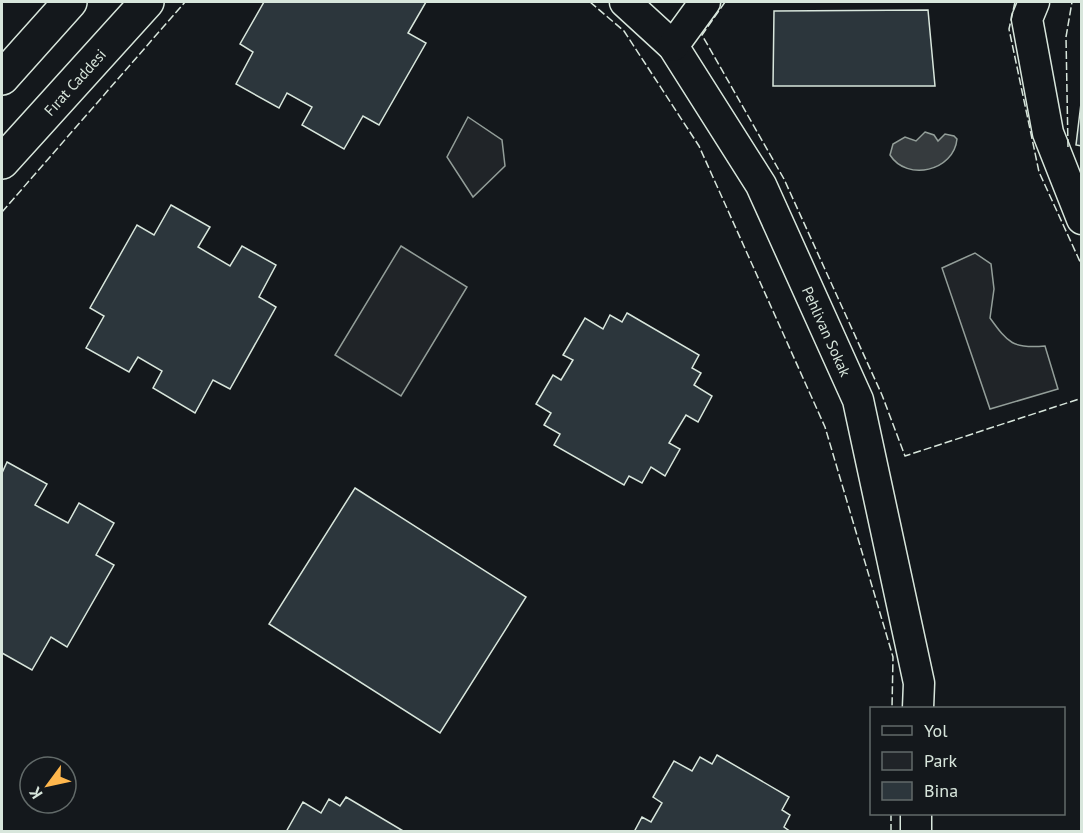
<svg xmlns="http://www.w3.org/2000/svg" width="1083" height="833" viewBox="0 0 1083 833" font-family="'PT Sans',sans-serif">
	<rect width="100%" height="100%" fill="#14181c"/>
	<!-- green -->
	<path fill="#202428" stroke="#939e99" stroke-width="1.5" d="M468 117 502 140 505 166 473 197 447 157Z
		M401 246 467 287 401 396 335 355Z
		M975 253 991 264 994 289 990 318C1008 343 1013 349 1045 346L1058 389 990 409 942 268Z"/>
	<!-- water -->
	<path fill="#363b3e" stroke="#939e99" stroke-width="1.5" d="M925 132 934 135 938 141 945 134 954 136 957 139C954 171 907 182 890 155L893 144 905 137 916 141Z"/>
	<!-- building -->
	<path fill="#2c363c" stroke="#d8e6dc" stroke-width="1.5" d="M264 2H426L408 33 426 43 379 125 363 116 344 149 302 125 312 107 287 93 279 108 236 84 253 52 240 44Z
		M928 10 935 86H773L774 11Z
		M1082 95V146L1076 145Z
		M171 205 210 227 198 247 230 266 242 246 276 265 259 297 276 307 230 389 213 380 195 413 153 388 162 371 138 357 129 372 86 348 104 316 90 308 137 225 154 235Z
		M627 313 699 355 692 368 701 373 694 385 712 396 698 422 686 415 669 443 680 449 665 476 651 467 642 483 629 476 624 485 554 445 560 434 544 425 551 413 536 404 553 375 561 380 573 360 563 355 585 318 603 329 610 315 622 322Z
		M7 462 47 484 35 505 68 523 79 503 114 523 96 555 114 565 67 647 51 637 32 670 2 653V473Z
		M355 488 526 597 440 733 269 624Z
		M717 755 789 797 782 810 790 815 784 827 791 832H634L642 817 651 822 662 803 653 797 674 761 692 771 700 757 712 764Z
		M346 797 405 832H286L303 802 321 813 329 799 340 806Z"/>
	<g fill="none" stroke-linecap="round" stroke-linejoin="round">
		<defs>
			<g id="street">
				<path id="s1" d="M625 2 673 46 761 185 858 400 919 683 918 708"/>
				<path d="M1034 2 1027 19 1048 133 1082 219"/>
				<path d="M673 46 705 2"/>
				<path d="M916 832V814"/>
			</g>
			<g id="secondary">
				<path d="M2 78 70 2"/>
				<path id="s2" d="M2 162 147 2"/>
			</g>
		</defs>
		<!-- street casing -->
		<use href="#street" stroke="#d8e6dc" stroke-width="33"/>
		<!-- secondary casing -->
		<use href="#secondary" stroke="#d8e6dc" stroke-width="36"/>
		<!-- street -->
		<use href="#street" stroke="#14181c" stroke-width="30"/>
		<!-- secondary -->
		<use href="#secondary" stroke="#14181c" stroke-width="33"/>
		<!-- fence -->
		<path stroke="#d8e6dc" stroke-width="1.5" stroke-dasharray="8 3" stroke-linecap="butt" d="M590 2 624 31 699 146 825 427 893 657 892 708
			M725 2 702 35 784 179 882 395 905 456 1082 398
			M1015 2 1009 29 1039 172 1082 266
			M1068 147 1066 37 1072 2
			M2 212 185 2
			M891 832V814"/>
	</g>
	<g text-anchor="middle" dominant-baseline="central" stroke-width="4.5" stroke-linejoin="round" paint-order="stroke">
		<!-- street labels -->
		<g font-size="15" fill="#d8e6dc" stroke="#14181c">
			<text stroke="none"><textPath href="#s2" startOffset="108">Fırat Caddesi</textPath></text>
			<text stroke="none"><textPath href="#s1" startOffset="390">Pehlivan Sokak</textPath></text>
		</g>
	</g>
	<!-- border -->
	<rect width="1083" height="833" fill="none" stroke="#d8e6dc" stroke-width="6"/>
	<!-- legend -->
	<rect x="870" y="707" width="195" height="108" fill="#14181c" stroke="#626a69" stroke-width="1.5"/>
	<rect x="882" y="726" width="30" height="9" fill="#14181c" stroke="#626a69" stroke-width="1.5"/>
	<text x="924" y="737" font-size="18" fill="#d8e6dc">Yol</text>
	<rect x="882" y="752" width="30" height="18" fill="#202428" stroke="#626a69" stroke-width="1.5"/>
	<text x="924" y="767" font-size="18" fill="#d8e6dc">Park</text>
	<rect x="882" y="782" width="30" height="18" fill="#2c363c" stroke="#626a69" stroke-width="1.5"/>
	<text x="924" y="797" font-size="18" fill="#d8e6dc">Bina</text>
	<!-- north arrow -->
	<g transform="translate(48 785) rotate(237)"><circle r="28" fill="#14181c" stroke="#626a69" stroke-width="1.5"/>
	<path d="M0-4.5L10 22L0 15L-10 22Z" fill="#ffb74d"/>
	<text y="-9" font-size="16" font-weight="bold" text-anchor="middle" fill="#d8e6dc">K</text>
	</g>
</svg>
